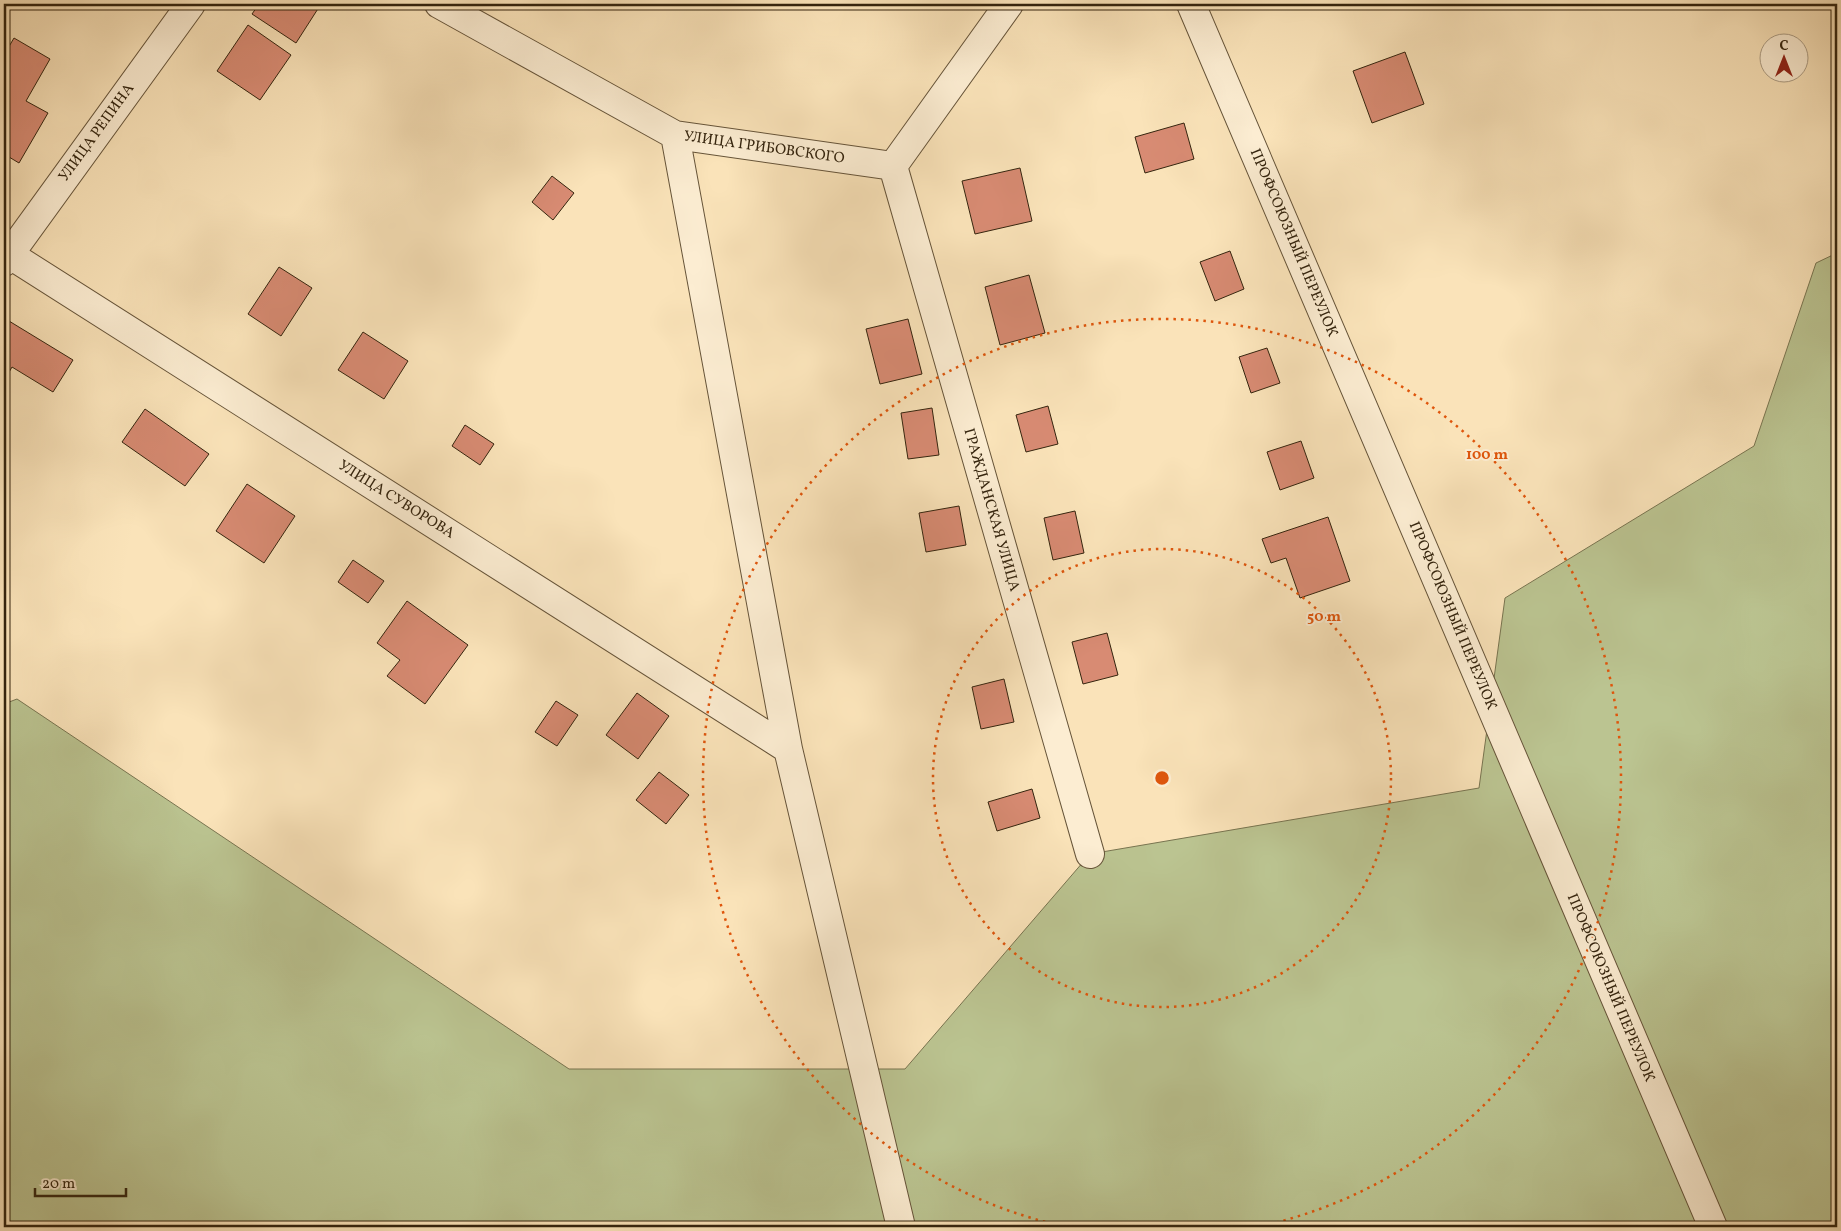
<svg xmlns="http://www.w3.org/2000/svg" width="1841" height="1231" viewBox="0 0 1841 1231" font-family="Vollkorn,serif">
	<rect width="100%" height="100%" fill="#fae3b9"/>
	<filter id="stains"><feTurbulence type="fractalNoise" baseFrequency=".004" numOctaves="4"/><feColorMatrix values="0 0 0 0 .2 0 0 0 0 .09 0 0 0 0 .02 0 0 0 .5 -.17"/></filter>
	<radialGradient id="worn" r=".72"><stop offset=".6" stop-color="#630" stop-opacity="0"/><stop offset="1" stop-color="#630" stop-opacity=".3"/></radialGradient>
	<!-- green -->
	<path fill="#bbc491" stroke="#787450" d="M1837 253V1227H4V704L17 699 569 1069H905L1090 854 1479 788 1505 598 1754 446 1816 263Z"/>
	<!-- building -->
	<path fill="#d88b73" stroke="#34240e" d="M259 4H321L296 43 252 14Z
		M248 25 291 55 260 100 217 71Z
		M14 38 50 59 26 101 48 113 19 163 4 154V55Z
		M1405 52 1424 104 1372 123 1353 71Z
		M1184 123 1194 159 1145 173 1135 137Z
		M1020 168 1032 221 975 234 962 181Z
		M552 176 574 193 553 220 532 202Z
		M1230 251 1244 289 1215 301 1200 262Z
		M279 267 312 288 281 336 248 314Z
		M1029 275 1045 333 1000 345 985 287Z
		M908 319 922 374 880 384 866 329Z
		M9 321 73 360 53 392 12 367 4 381V329Z
		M363 332 408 361 384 399 338 370Z
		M1267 348 1280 383 1251 393 1239 357Z
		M1048 406 1058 444 1026 452 1016 415Z
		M932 408 939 455 908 459 901 413Z
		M145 409 209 454 185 486 122 442Z
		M465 425 494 444 480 465 452 446Z
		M1301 441 1314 478 1280 490 1267 452Z
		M247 484 295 516 264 563 216 531Z
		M959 506 966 545 926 552 919 513Z
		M1075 511 1084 553 1053 560 1044 518Z
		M1328 517 1350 581 1300 598 1286 558 1271 563 1262 539Z
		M353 560 384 581 368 603 338 582Z
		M407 601 468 645 425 704 387 676 400 660 377 643Z
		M1107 633 1118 675 1083 684 1072 642Z
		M1004 679 1014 722 981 729 972 687Z
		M637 693 669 716 638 759 606 735Z
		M556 701 578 715 557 746 535 732Z
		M659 772 689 795 666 824 636 800Z
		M1032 789 1040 818 997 831 988 802Z"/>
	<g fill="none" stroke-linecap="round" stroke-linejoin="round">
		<defs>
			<path id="minor" d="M439 4 675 135 893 166 1009 4
				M1191 4 1713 1227
				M675 135 788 749 901 1227
				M893 166 1090 854
				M4 251 788 749
				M4 262 191 4"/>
		</defs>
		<!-- minor casing -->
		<use href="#minor" stroke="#665439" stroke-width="30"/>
		<!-- minor -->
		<use href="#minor" stroke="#fcedd2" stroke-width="28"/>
	</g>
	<!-- distance rings -->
	<g fill="none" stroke="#df560c" stroke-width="2.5" stroke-dasharray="2.5 5">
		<circle cx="1162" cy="778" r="229"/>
		<path d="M1067 1227A459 459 0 1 1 1257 1227"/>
	</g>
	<g text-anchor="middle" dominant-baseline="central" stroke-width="4" stroke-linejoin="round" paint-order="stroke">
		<!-- street labels -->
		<g font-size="15" fill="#34240e" stroke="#fcedd2">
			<text transform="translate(97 133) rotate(-54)">УЛИЦА РЕПИНА</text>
			<text transform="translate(764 148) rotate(8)">УЛИЦА ГРИБОВСКОГО</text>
			<text transform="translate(1293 243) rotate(67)">ПРОФСОЮЗНЫЙ ПЕРЕУЛОК</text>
			<text transform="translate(396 500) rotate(32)">УЛИЦА СУВОРОВА</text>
			<text transform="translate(991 510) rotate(74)">ГРАЖДАНСКАЯ УЛИЦА</text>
			<text transform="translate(1452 616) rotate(67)">ПРОФСОЮЗНЫЙ ПЕРЕУЛОК</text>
			<text transform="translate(1610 988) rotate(67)">ПРОФСОЮЗНЫЙ ПЕРЕУЛОК</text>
		</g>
	</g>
	<circle cx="1162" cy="778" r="8" fill="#df560c" stroke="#fcedd2" stroke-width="2.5"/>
	<g font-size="15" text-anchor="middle" font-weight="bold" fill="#df560c" stroke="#fcedd2" stroke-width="4" stroke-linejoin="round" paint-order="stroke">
		<text x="1487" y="459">100 m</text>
		<text x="1324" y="621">50 m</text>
	</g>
	<!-- margin -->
	<rect width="1841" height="1231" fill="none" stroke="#fae3b9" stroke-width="20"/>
	<rect x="5" y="5" width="1831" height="1221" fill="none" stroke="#34240e" stroke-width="2.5"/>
	<rect x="10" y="10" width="1821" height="1211" fill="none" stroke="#34240e"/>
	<!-- north arrow -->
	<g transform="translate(1784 58)"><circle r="24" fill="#fcedd2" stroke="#ac9d84"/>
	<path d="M0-4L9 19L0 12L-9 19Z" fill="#8f2418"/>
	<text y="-8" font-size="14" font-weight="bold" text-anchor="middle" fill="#34240e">С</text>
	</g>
	<!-- scale -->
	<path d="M35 1188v8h91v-8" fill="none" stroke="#34240e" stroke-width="2.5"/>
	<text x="42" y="1188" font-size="15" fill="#34240e" stroke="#fcedd2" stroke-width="4" paint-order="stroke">20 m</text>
	<rect width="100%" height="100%" filter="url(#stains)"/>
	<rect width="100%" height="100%" fill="url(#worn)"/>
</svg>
